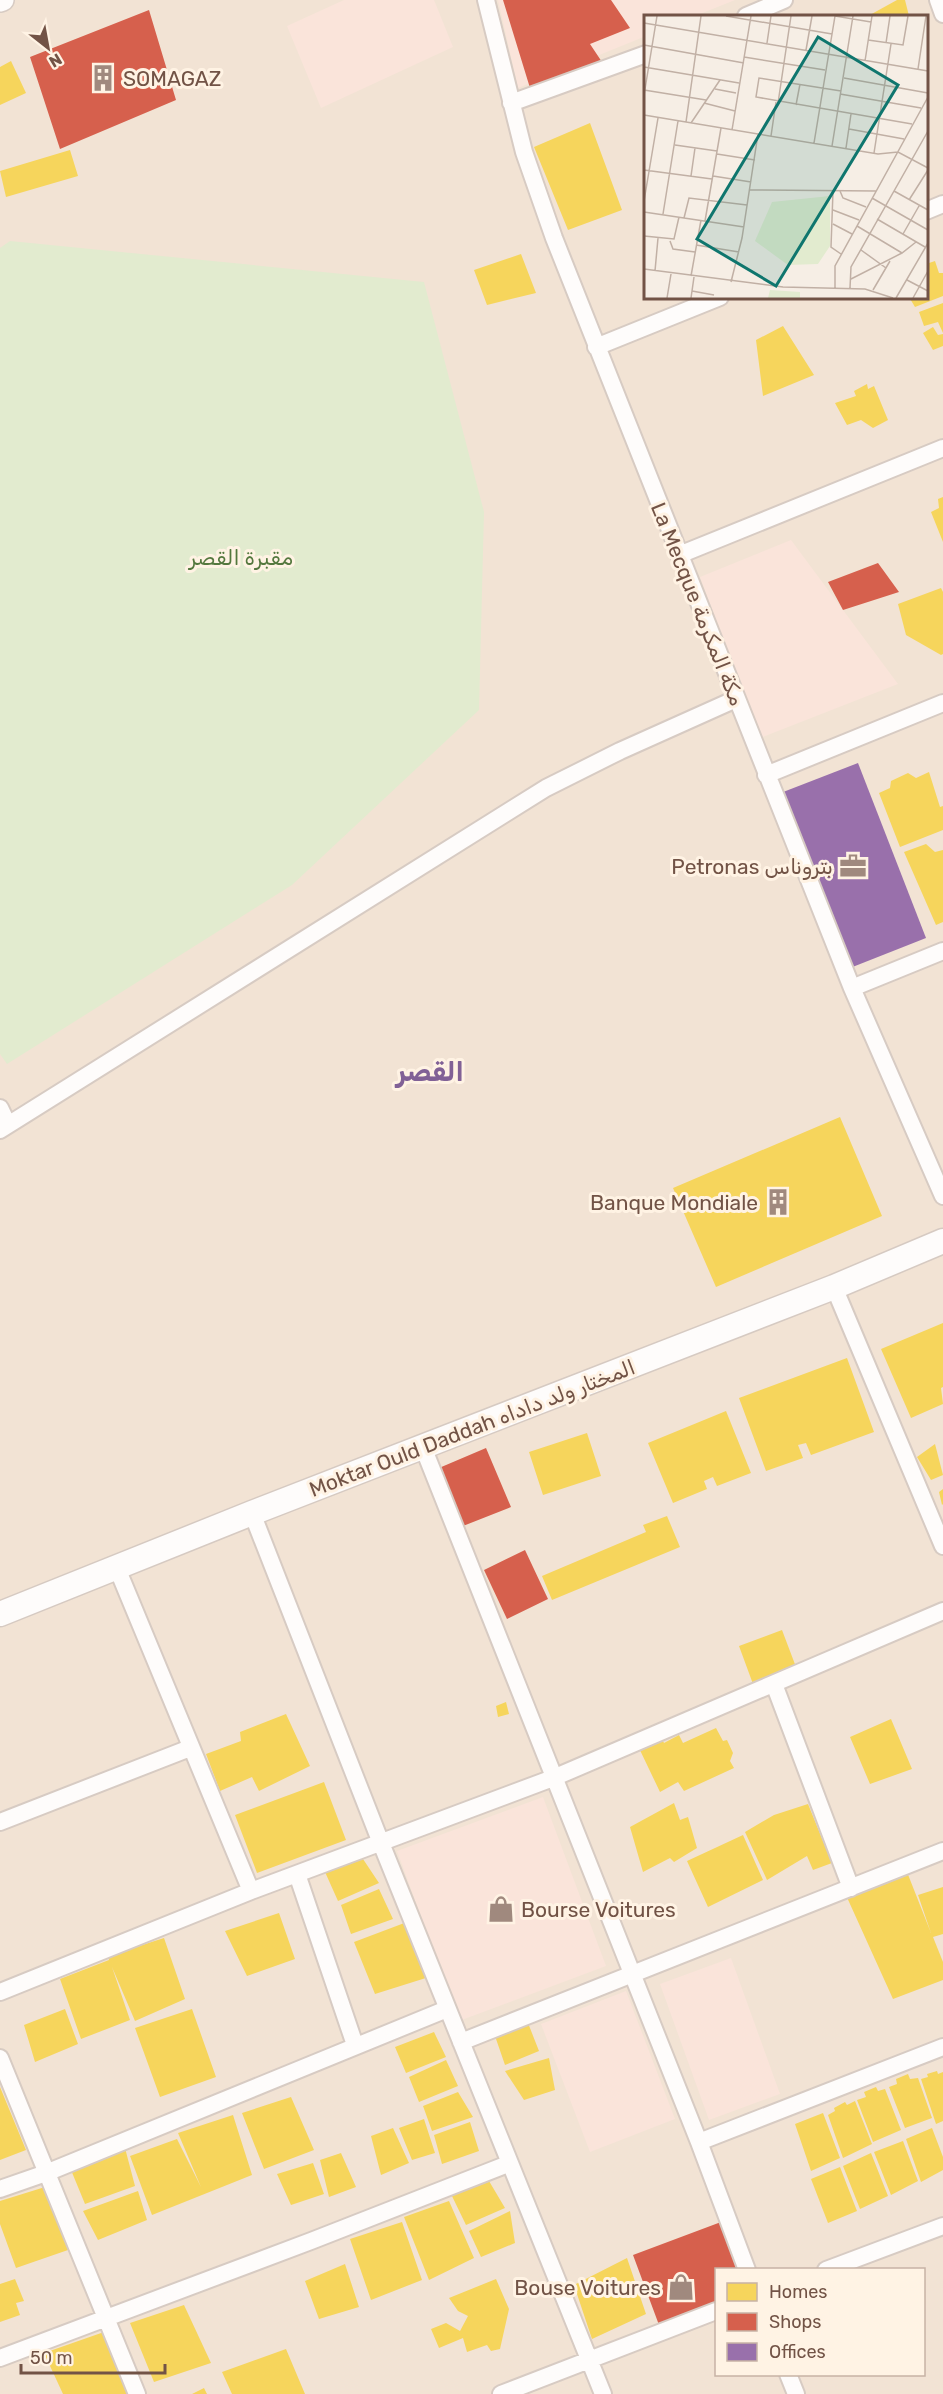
<svg xmlns="http://www.w3.org/2000/svg" width="943" height="2394" viewBox="0 0 943 2394" font-family="Rubik,Vazirmatn,sans-serif">
	<rect width="100%" height="100%" fill="#f6eee5"/>
	<!-- residential -->
	<path fill="#f2e3d4" fill-rule="evenodd" d="M0 0H943V2394H0ZM646 16H926V297H646ZM716 2270H924V2374H716Z"/>
	<!-- commercial -->
	<path fill="#fae4da" d="M344 0H434L453 47 321 108 287 26Z
		M498 0H735L695 16H646V36L518 88Z
		M791 540 898 684 760 738 700 577Z
		M543 1797 606 1966 459 2021 397 1851Z
		M731 1958 780 2094 709 2120 660 1984Z
		M626 1991 675 2119 590 2152 541 2024Z"/>
	<!-- green -->
	<path fill="#e2ebcf" d="M10 241 424 282 484 512 479 710 292 885 7 1064 0 1054V248Z"/>
	<!-- homes -->
	<path fill="#f6d55c" d="M897 0H905L909 16H868Z
		M11 61 26 93 0 105V67Z
		M590 123 622 210 568 230 534 147Z
		M70 150 78 176 6 197 0 171Z
		M521 254 536 293 487 305 474 270Z
		M935 261 939 273H943V296L915 307 909 297H926V264Z
		M943 303V333L938 322 924 326 919 312Z
		M783 326 814 375 763 396 756 340Z
		M933 327 938 335 943 334V346L933 350 923 333Z
		M867 384 868 389 874 386 888 420 873 428 861 420 847 425 835 403 856 396 854 391Z
		M943 497V542L931 512 939 508 938 499Z
		M941 588 943 592V654L941 655 906 635 898 604Z
		M929 772 940 807 943 806V830L900 847 879 793 890 788 891 781 908 773 916 778Z
		M926 844 935 852 943 850V922L936 925 904 852Z
		M840 1117 882 1216 716 1287 673 1188Z
		M943 1323V1387L941 1388 943 1404 911 1418 881 1349Z
		M847 1358 874 1432 811 1455 806 1443 798 1445 803 1458 766 1471 739 1398Z
		M726 1411 751 1473 717 1486 713 1477 704 1481 707 1489 673 1503 648 1443Z
		M587 1433 601 1476 543 1495 529 1452Z
		M935 1444 943 1475 931 1480 917 1457Z
		M943 1489V1504L942 1505 939 1492Z
		M667 1516 680 1547 552 1600 542 1576 646 1532 643 1525Z
		M782 1630 796 1667 753 1684 739 1646Z
		M506 1702 509 1714 498 1717 496 1706Z
		M286 1714 310 1766 259 1791 252 1777 220 1791 206 1754 241 1741 240 1732Z
		M891 1719 912 1769 870 1784 850 1737Z
		M716 1728 723 1741 727 1740 733 1753 730 1761 734 1768 684 1791 678 1782 660 1792 638 1746 661 1737 664 1743 679 1735 683 1743Z
		M324 1782 346 1840 257 1873 235 1815Z
		M674 1803 680 1820 688 1817 697 1848 674 1862 670 1858 643 1872 630 1827Z
		M808 1804 832 1863 813 1870 807 1856 767 1880 745 1832 774 1815Z
		M743 1835 763 1880 708 1907 687 1861Z
		M363 1859 379 1883 338 1901 325 1872Z
		M907 1872 931 1933 918 1895 943 1887V1934L933 1937 943 1962V1980L893 1999 845 1893Z
		M379 1889 393 1919 351 1934 341 1905Z
		M279 1913 295 1959 247 1976 225 1931Z
		M407 1922 429 1977 375 1994 354 1942Z
		M164 1938 185 1999 135 2021 112 1967 130 2020 81 2039 60 1979 109 1960 108 1956Z
		M65 2009 78 2044 35 2062 24 2025Z
		M192 2009 216 2077 160 2097 135 2028Z
		M528 2023 539 2051 505 2065 495 2036Z
		M434 2032 446 2057 406 2073 395 2047Z
		M549 2058 555 2090 524 2100 505 2071Z
		M446 2060 458 2086 419 2102 409 2077Z
		M937 2071 938 2074 943 2072V2121L936 2124 921 2079 928 2077 927 2074Z
		M908 2074 910 2079 918 2078 932 2118 905 2128 889 2087 897 2084 896 2079Z
		M0 2087 26 2150 0 2160Z
		M876 2087 878 2091 885 2089 901 2130 873 2142 857 2100 866 2097 864 2092Z
		M458 2092 473 2117 432 2131 423 2106Z
		M291 2097 314 2150 264 2169 242 2113Z
		M855 2101 872 2144 843 2158 828 2115 835 2111 834 2108 845 2102 847 2105Z
		M823 2113 840 2158 811 2171 795 2124Z
		M233 2115 252 2175 152 2215 130 2156 177 2139 201 2187 178 2133Z
		M424 2119 435 2153 412 2160 399 2128Z
		M470 2122 479 2151 442 2164 434 2135Z
		M393 2128 409 2163 381 2175 371 2136Z
		M932 2128 943 2157V2170L921 2182 906 2139Z
		M903 2141 918 2181 891 2195 874 2152Z
		M125 2148 135 2186 85 2204 71 2170Z
		M341 2153 356 2187 329 2197 320 2160Z
		M871 2153 888 2196 860 2209 843 2166Z
		M313 2163 324 2194 291 2205 277 2174Z
		M840 2167 857 2211 828 2223 811 2179Z
		M489 2181 505 2208 466 2225 451 2194Z
		M45 2187 68 2250 16 2268 0 2224V2201Z
		M138 2191 147 2220 98 2240 83 2211Z
		M449 2201 474 2258 429 2280 404 2217Z
		M510 2211 515 2243 481 2257 469 2231Z
		M402 2222 422 2280 371 2300 350 2239Z
		M627 2258 646 2314 592 2339 574 2285Z
		M345 2264 359 2307 319 2319 305 2281Z
		M15 2279 24 2301 16 2303 20 2315 0 2322V2284Z
		M496 2279 509 2309 500 2349 491 2351 487 2345 467 2352 463 2338 439 2348 431 2329 446 2323 460 2331 468 2316 458 2311 449 2298Z
		M184 2305 211 2363 154 2382 130 2323Z
		M104 2332 127 2394H63L44 2353Z
		M286 2349 305 2394H232L222 2372Z
		M204 2388 207 2394H192Z"/>
	<!-- shops -->
	<path fill="#d6604d" d="M503 0H611L630 28 590 44 602 62 530 88Z
		M149 10 176 100 60 149 30 57Z
		M878 563 899 592 843 610 828 582Z
		M486 1448 511 1507 463 1526 439 1468Z
		M525 1550 548 1599 507 1619 484 1570Z
		M721 2222 738 2270H716V2304L659 2325 633 2255Z"/>
	<!-- offices -->
	<path fill="#9970ab" d="M858 763 926 938 850 968 778 794Z"/>
	<g fill="none" stroke-linecap="round" stroke-linejoin="round">
		<defs>
			<path id="minor" d="M486 0 524 152 554 238 852 988 943 1196
				M938 0 943 14
				M746 16 784 0
				M511 103 646 54
				M926 211 943 204
				M596 347 720 297
				M679 555 943 448
				M766 775 943 703
				M852 988 943 951
				M0 1108 8 1125
				M0 1130 546 788 620 751 736 699
				M834 1287 943 1546
				M423 1447 699 2142 747 2270
				M252 1513 381 1843 603 2394
				M117 1568 251 1891
				M774 1684 851 1888
				M0 1822 190 1748
				M297 1874 355 2045
				M0 1992 251 1891 553 1778 943 1611
				M461 2042 943 1851
				M0 2058 137 2394
				M699 2142 943 2047
				M0 2189 46 2173 447 2009
				M826 2270 943 2226
				M0 2358 311 2241 508 2164
				M788 2374 796 2394
				M501 2394 716 2311"/>
			<path id="tertiary" d="M0 1 3 0"/>
			<path id="secondary" d="M0 1614 252 1513 834 1287 943 1241"/>
		</defs>
		<!-- minor casing -->
		<use href="#minor" stroke="#d7cbc3" stroke-width="20"/>
		<!-- tertiary casing -->
		<use href="#tertiary" stroke="#d7cbc3" stroke-width="24"/>
		<!-- secondary casing -->
		<use href="#secondary" stroke="#d6cac2" stroke-width="27"/>
		<!-- minor -->
		<use href="#minor" stroke="#fefcfb" stroke-width="16"/>
		<!-- tertiary -->
		<use href="#tertiary" stroke="#fefcfb" stroke-width="21"/>
		<!-- secondary -->
		<use href="#secondary" stroke="#fefcfb" stroke-width="24"/>
	</g>
	<!-- icons -->
	<defs>
		<symbol id="building-bare" viewBox="-9 -9 18 18"><path d="M-4-6H4V6H1V3H-1V6H-4ZM-2.5-4.3h1.7v1.8h-1.7ZM.8-4.3h1.7v1.8H.8ZM-2.5-1h1.7V.8h-1.7ZM.8-1h1.7V.8H.8Z" fill="#a0897e" stroke="#fff3e4" stroke-width="2.5" paint-order="stroke"/></symbol>
		<symbol id="office-bare" viewBox="-9 -9 18 18"><path d="M-6-3h4V-5.5h4V-3h4V5H-6ZM-1-4.5V-3h2v-1.5ZM-6 0V1H6V0Z" fill="#a0897e" stroke="#fff3e4" stroke-width="2.5" paint-order="stroke"/></symbol>
		<symbol id="shop-bare" viewBox="-9 -9 18 18"><path d="M-5-2.5h2.3a2.7 3.5 0 0 1 5.4 0H5L5.5 6h-11ZM-1.5-2.5h3a1.5 2.3 0 0 0-3 0Z" fill="#a0897e" stroke="#fff3e4" stroke-width="2.5" paint-order="stroke"/></symbol>
	</defs>
	<g fill-rule="evenodd">
		<use href="#building-bare" x="84" y="59" width="38" height="38"/>
		<use href="#office-bare" x="834" y="847" width="38" height="38"/>
		<use href="#building-bare" x="759" y="1183" width="38" height="38"/>
		<use href="#shop-bare" x="482" y="1890" width="38" height="38"/>
		<use href="#shop-bare" x="662" y="2268" width="38" height="38"/>
	</g>
	<g text-anchor="middle" dominant-baseline="central" stroke-width="6" stroke-linejoin="round" paint-order="stroke">
		<!-- poi labels -->
		<g font-size="21" fill="#725346" stroke="#fff3e4" text-anchor="end">
			<text x="123" y="78" text-anchor="start">SOMAGAZ</text>
			<text x="833" y="866">Petronas بتروناس</text>
			<text x="758" y="1202">Banque Mondiale</text>
			<text x="521" y="1909" text-anchor="start">Bourse Voitures</text>
			<text x="661" y="2287">Bouse Voitures</text>
		</g>
		<!-- park labels -->
		<g font-size="21" fill="#54783e" stroke="#fff3e4">
			<text x="241" y="557">مقبرة القصر</text>
		</g>
		<!-- street labels -->
		<g font-size="21" fill="#725346" stroke="#fff3e4">
			<text transform="translate(698 604) rotate(68)">La Mecque مكة المكرمة</text>
			<text transform="translate(472 1428) rotate(-21)">Moktar Ould Daddah المختار ولد داداه</text>
		</g>
		<!-- district labels -->
		<g font-size="27" font-weight="bold" fill="#816196" stroke="#fff3e4">
			<text x="430" y="1072">القصر</text>
		</g>
	</g>
	<!-- overview -->
	<g transform="translate(644 15)">
		<rect width="284" height="284" fill="#f6eee5"/>
		<path d="M186 181V231L174 249 144 250 111 226 128 187ZM126 275 156 277V283H124Z" fill="#e2ebcf"/>
		<path fill="none" stroke="#c1b0a5" stroke-width="1.5" d="M82 1 188 19M191 1 227 7M0 8 284 56M224 25 259 30 264 1M123 28 127 1M242 28 246 1M0 30 100 48M162 35 168 1M100 42 181 55M221 46 228 1M0 52 95 68M274 54 282 1M200 63 284 78M71 74 92 78M0 75 62 85M197 76 115 63 112 82 268 109M196 79 277 93M0 80 13 1M60 88 91 96M134 88 147 1M152 90 156 69M0 100 234 139 254 137 284 153M42 107 57 1M47 108 76 65M205 114 260 124M88 115 107 1M127 121 132 87M170 128 191 1M31 130 73 136M188 131 209 1M202 133 207 99M230 138 247 29M73 139 111 145M0 155 68 164M47 161 51 133M69 161 107 167M106 175 232 176M189 176 187 232 197 239M196 176 199 183 222 192M250 176 284 195M228 183 284 215M265 185 284 155M0 186 14 103M189 195 215 205M0 197 100 212M19 199 34 106M40 203 45 183 103 190M233 204 281 232M61 206 77 113M189 209 208 219M213 211 258 238 272 227M259 219 275 191M0 221 30 224 35 202M26 226 29 234 51 237M52 230 95 237M217 235 242 253M0 254 139 272 221 274 249 283M11 256 14 223M47 261 57 205M207 264 258 238M263 265 284 276M87 267 98 223 114 119M191 273V251L284 82M206 273 207 252 284 116M229 275 246 246M48 276 70 280M23 283 27 259M47 283 50 262M252 283 284 228M269 283 284 256"/>
		<path fill="#0f766e" fill-opacity="0.15" stroke="#0f766e" stroke-width="3" d="M174 22 254 70 132 271 53 224Z"/>
		<rect width="284" height="284" fill="none" stroke="#725346" stroke-width="3"/>
	</g>
	<!-- legend -->
	<rect x="715" y="2268" width="210" height="108" fill="#fff3e4" stroke="#c7b3a5" stroke-width="1.5"/>
	<rect x="727" y="2283" width="30" height="18" fill="#f6d55c" stroke="#c7b3a5" stroke-width="1.5"/>
	<text x="769" y="2298" font-size="18" fill="#725346">Homes</text>
	<rect x="727" y="2313" width="30" height="18" fill="#d6604d" stroke="#c7b3a5" stroke-width="1.5"/>
	<text x="769" y="2328" font-size="18" fill="#725346">Shops</text>
	<rect x="727" y="2343" width="30" height="18" fill="#9970ab" stroke="#c7b3a5" stroke-width="1.5"/>
	<text x="769" y="2358" font-size="18" fill="#725346">Offices</text>
	<!-- north arrow -->
	<g transform="translate(48 48) rotate(149)" stroke="#fff3e4" stroke-width="4.5" paint-order="stroke">
	<path d="M0-4.5L10 22L0 15L-10 22Z" fill="#725346"/>
	<text y="-9" font-size="16" font-weight="bold" text-anchor="middle" fill="#725346">N</text>
	</g>
	<!-- scale -->
	<path d="M21 2364v9h144v-9" fill="none" stroke="#725346" stroke-width="3"/>
	<text x="30" y="2364" font-size="18" fill="#725346" stroke="#fff3e4" stroke-width="4.5" paint-order="stroke">50 m</text>
</svg>
